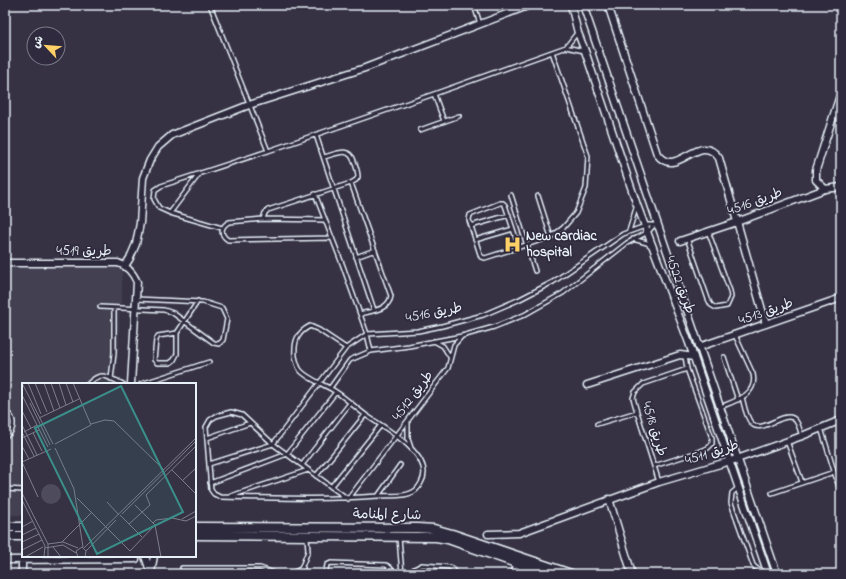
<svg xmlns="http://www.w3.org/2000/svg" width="846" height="579" viewBox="0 0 846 579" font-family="'Indie Flower','Playpen Sans Arabic',sans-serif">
	<rect width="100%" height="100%" fill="#363244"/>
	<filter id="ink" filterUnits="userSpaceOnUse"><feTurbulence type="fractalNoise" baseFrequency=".025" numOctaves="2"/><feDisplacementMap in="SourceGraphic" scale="8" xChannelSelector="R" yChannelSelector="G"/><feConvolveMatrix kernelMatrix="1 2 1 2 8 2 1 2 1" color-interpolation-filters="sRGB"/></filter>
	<g filter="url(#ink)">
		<!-- built -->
		<path fill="#433f51" d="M5 265 113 266 121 269 122 272V295L119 311V344L116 375 118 384H23V515H5Z"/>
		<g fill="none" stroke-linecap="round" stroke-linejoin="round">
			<defs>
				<path id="service" d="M210 5 268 151
					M474 5 480 24
					M566 47 577 33
					M434 94 444 121
					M420 130 459 116
					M316 135 374 310
					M324 157C336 154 349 146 354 161 356 166 358 171 358 177L356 180 351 183 268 210 265 213 263 219 229 222C220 227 220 235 228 240L331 238
					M351 183 391 296C389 310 371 311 360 314
					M315 194 343 266 367 334 371 351
					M511 195 535 271
					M538 196 551 237
					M170 213 200 173
					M263 219 325 220
					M471 226 509 215
					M222 228 170 213 159 208 154 199 155 190 161 186 268 151 434 94 552 52 566 47 584 51
					M629 231 636 208
					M687 238 708 299 711 305 716 308 727 306 731 297 730 291 708 231
					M633 239 647 243 652 247
					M475 240 513 229
					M519 247 505 205 503 203H500L470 215 469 220 481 257 485 258 551 237 563 228 576 213 586 188 588 156 552 52
					M356 257 375 250
					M100 307 164 310 173 313 214 343 219 344 223 340 227 319 222 308 203 302 136 299
					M177 333 158 336 156 340 154 360 157 363H170L174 360 177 354V333L198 301
					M434 341 443 346 450 357
					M346 348 319 330 310 326C297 333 294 341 295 356 296 360 297 366 300 370 307 379 326 385 336 392 347 399 356 408 367 416 384 427 437 457 421 483 420 485 418 488 416 490 406 498 390 495 378 496 325 500 273 498 220 497L214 494 211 490 206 427 210 420 216 416 231 412 242 415 273 444 348 499
					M724 357 738 400
					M111 379 114 353V308
					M88 384C101 370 108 377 123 384
					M141 384 209 362
					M330 388 350 360 371 351 409 346 462 336 494 327 524 315 563 293 627 243 648 232 654 225
					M742 397C744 405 746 418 752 424 763 435 786 407 796 421 799 425 800 431 802 436
					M720 407C735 401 758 395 753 374L735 335
					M5 414 10 415C15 421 14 433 5 436
					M408 421V439L411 448
					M597 424 637 412
					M821 428 841 494
					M207 438 250 423
					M787 441 802 482
					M273 444 346 348 367 334 418 331 442 326 483 315 518 300 553 282 623 234 648 225H654L658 228
					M209 464 273 444
					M302 465 350 403
					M654 466 701 451 708 448 712 444V438L687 369 685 356
					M316 476 365 415
					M659 482 637 412 633 398 635 392 643 384 687 369
					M210 483 287 454 336 392
					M331 487 381 425
					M738 488 732 493 731 503 753 565 756 568 767 573
					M5 489 23 490
					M772 493 834 472
					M231 496 308 470
					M378 496 400 465
					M348 499 448 368 454 345 462 336
					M399 538 402 574
					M182 568H260L277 574
					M290 574 303 568
					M299 574 308 551 307 537
					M325 574 327 565 331 563 386 565C390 567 393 569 393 574
					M411 574 414 569 422 565 449 567 453 569 455 574
					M512 574 516 565"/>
				<path id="minor" d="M571 5 578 33 585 51 637 205 689 343 768 574
					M583 5 777 574
					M608 5 657 154C677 181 699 129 719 158L766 324
					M825 189 816 180V170L841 92
					M680 241 737 222 825 189 841 187
					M5 263H118C128 266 133 273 137 282L131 384
					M125 266 130 258 136 244 140 223 143 178 150 160 158 147 172 135 249 105 365 68 530 5
					M699 347 841 298
					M587 385 680 355 694 357
					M609 499 632 574
					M488 534 519 533 659 482 737 459 802 436 841 420
					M145 556 151 574
					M5 560 136 559
					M22 560V574
					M151 572 154 556"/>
				<path id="tertiary" d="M5 527H23
					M195 527 417 528 434 529 452 534 571 574
					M195 535 436 537 448 539 547 574
					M5 536H23"/>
			</defs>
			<!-- service casing -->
			<use href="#service" stroke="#e8f1f8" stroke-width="6"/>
			<!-- minor casing -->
			<use href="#minor" stroke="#e8f1f8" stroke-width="9"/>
			<!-- tertiary casing -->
			<use href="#tertiary" stroke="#e8f1f8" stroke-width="11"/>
			<!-- path -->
			<path stroke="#e8f1f8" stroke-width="1.5" stroke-dasharray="1 3" stroke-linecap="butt" d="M22 544V554"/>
			<!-- service -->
			<use href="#service" stroke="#2f2a3d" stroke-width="3"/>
			<!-- minor -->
			<use href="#minor" stroke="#2f2a3d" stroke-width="6"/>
			<!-- tertiary -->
			<use href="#tertiary" stroke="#2f2a3d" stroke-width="8"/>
		</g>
	</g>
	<!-- icons -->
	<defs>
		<symbol id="hospital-bare" viewBox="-9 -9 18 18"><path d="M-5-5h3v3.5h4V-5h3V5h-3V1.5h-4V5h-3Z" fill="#ffd166" stroke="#2f2a3d" stroke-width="2.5" paint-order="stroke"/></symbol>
	</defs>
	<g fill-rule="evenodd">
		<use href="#hospital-bare" x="500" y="232" width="25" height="25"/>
	</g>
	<g text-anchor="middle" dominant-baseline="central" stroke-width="3.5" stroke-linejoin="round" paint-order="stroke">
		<!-- street labels -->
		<g font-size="14" fill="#e8f1f8" stroke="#2f2a3d">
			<text transform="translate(755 202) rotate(-20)">طريق 4516</text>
			<text x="84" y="251">طريق 4519</text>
			<text transform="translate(680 285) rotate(70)">طريق 4522</text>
			<text transform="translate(766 312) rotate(-19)">طريق 4513</text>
			<text transform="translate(434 313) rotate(-11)">طريق 4516</text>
			<text transform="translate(413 396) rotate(-53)">طريق 4512</text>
			<text transform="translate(654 429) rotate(73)">طريق 4518</text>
			<text transform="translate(712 453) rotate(-17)">طريق 4511</text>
			<text transform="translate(387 515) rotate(1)">شارع المنامة</text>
		</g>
		<!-- poi labels -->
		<g font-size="14" font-weight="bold" fill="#e8f1f8" stroke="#2f2a3d" text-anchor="start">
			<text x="526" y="236">New cardiac<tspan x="526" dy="16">hospital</tspan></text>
		</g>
	</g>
	<!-- overview -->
	<g transform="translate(22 383)">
		<rect width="174" height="174" fill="#363244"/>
		<path d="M19 111a10 10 0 1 1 20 0a10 10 0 1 1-20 0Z" fill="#4d4b5c"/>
		<path fill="none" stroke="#7d7e8c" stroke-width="1" d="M0 0 31 61M6 0 19 31M13 0 25 29M22 0 32 28M29 0 38 25M37 0 44 22M44 0 51 19M0 12 26 64M8 20 28 62M0 28 9 45M17 35 57 16M69 41 83 37 92 38 142 87M0 42 15 72M0 49 12 73M2 49 15 42M11 50 20 68M0 55 17 47M33 61 69 42 51 0M0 63 7 76M33 65 52 106 61 164M0 79 16 114M0 79 29 66M150 87 174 111M160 98 174 85M0 110 26 161V174M55 115 108 168M0 117 23 163 22 174M85 119 97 132M113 122 133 142 139 174M100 131 174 58M98 132 120 154M160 136 174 128M131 140 134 137 150 135 164 138 174 133M107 141 128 122 124 112 174 63M0 144 11 138M0 152 14 145M0 159 17 151M40 159 69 130M26 161 41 159 56 165M31 164 39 174M23 165 41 162 54 170M62 165 174 55M0 167 20 157M64 168 94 137M108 168 133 142M3 174 21 164M56 174 54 168 60 164 64 168 63 174"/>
		<path fill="#3a8f8a" fill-opacity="0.15" stroke="#3a8f8a" stroke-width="2" d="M99 3 161 129 75 171 13 45Z"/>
		<rect width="174" height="174" fill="none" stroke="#e8f1f8" stroke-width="2"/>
	</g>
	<!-- margin -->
	<rect width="846" height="579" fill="none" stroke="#2f2a3d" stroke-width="20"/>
	<rect x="10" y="10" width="826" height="559" fill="none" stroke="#e8f1f8" stroke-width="1.5" filter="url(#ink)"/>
	<!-- north arrow -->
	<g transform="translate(46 46) rotate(296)"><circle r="19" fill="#2f2a3d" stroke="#797a88"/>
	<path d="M0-3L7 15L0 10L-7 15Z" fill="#ffd166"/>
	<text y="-6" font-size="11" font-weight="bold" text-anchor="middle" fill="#e8f1f8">ش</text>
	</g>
</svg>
